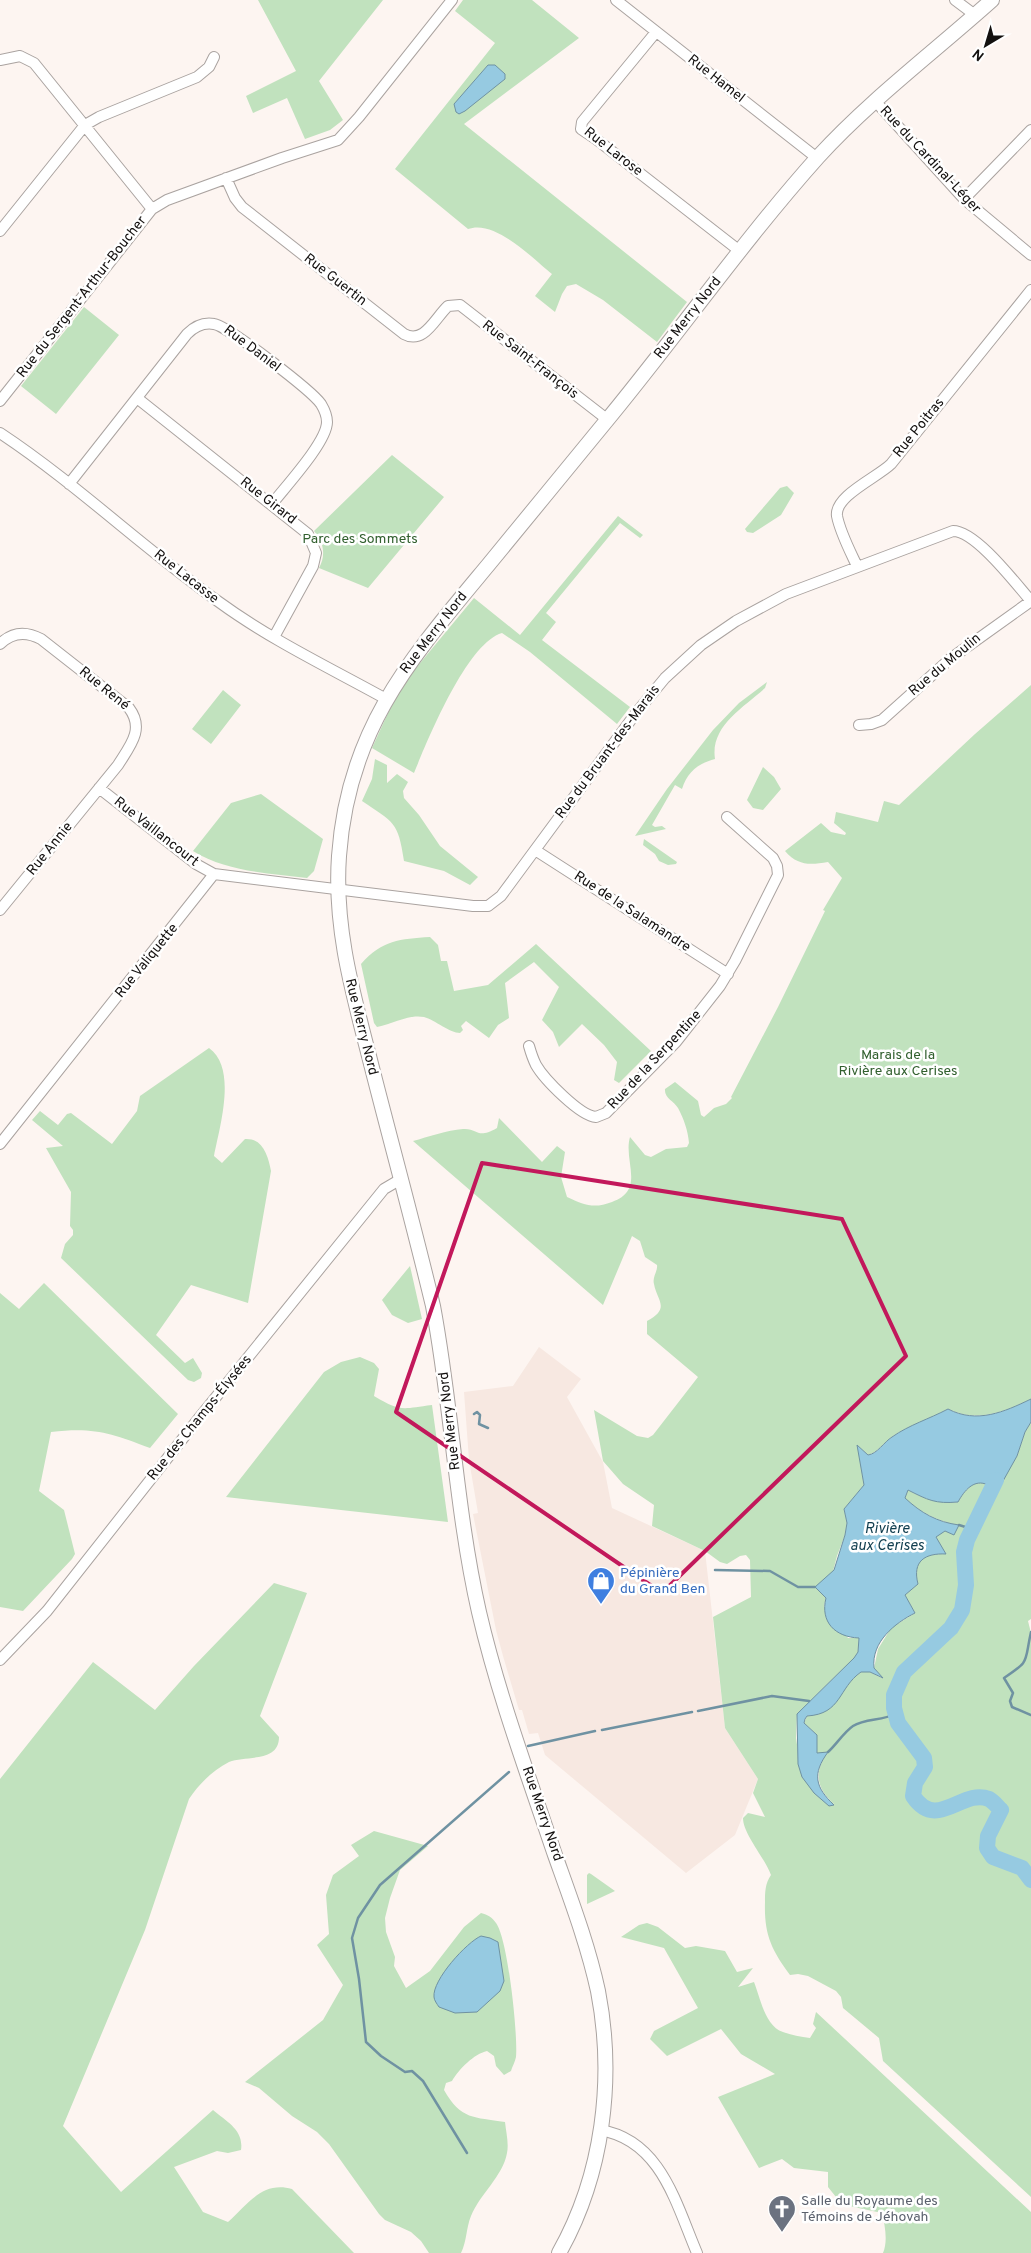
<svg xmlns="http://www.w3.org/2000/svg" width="1031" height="2253" viewBox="0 0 1031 2253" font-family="Overpass,sans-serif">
	<rect width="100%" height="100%" fill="#fdf5f1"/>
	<!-- built -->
	<path fill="#f7e8e1" d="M539 1347 581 1379 567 1397 603 1462 612 1508 705 1551 725 1728 758 1779 735 1835 686 1873 545 1755 538 1733 529 1734 522 1710H519L503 1656 496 1630 473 1514 478 1513 469 1460 464 1392 513 1386Z"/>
	<!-- green -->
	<path fill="#c1e2be" d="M258 0H383L319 81 343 120 330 130 305 139 287 98 253 113 246 96 296 71Z
		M463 0H532L579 38 464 124 687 302 657 342 603 300 576 284 567 286 562 294 555 312 535 296 552 274C532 258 495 219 468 229L395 169 495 43 455 11Z
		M84 307 119 335 56 414 21 386Z
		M392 455 444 497 368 588 319 568C326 555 324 543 314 531Z
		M787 486 794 493 781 515 753 533 747 532 745 529 780 488Z
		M618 516 643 535 640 538 620 523 546 613 556 622 542 640 630 707 617 724 530 652 502 633C467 643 428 739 414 773L372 748 393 702 406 680 474 598 520 635Z
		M767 682 765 688C743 708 710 726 715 759 699 763 687 772 682 789L675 785 652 825 655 827 662 826 666 829 635 836 667 789 713 730 739 703Z
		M1031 685V1399C1004 1412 977 1423 948 1409 930 1419 910 1425 893 1436 885 1441 877 1453 868 1455L858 1446 864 1485 844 1509 847 1523 845 1535 837 1556 824 1606 848 1638H859L858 1652 854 1658 797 1714 796 1738 802 1777 834 1804C816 1788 814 1772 827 1753H817V1735L804 1723 807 1716C827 1715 846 1682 861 1672H870L882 1678 874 1668 878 1649 891 1628 915 1613 905 1595 918 1584C912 1561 924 1553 945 1554L936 1537 939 1533 959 1526C937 1520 922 1514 905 1498L908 1490C925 1500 939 1503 958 1502 964 1491 974 1478 988 1485V1498L1017 1456 1025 1432 1031 1422V1619L1028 1621 1031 1633V2197L883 2061 879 2038 843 2008 841 1997 836 1991 808 1976 798 1974 790 1975C771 1949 764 1934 765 1902 765 1892 765 1884 771 1875 765 1858 743 1834 743 1818L748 1813 765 1817 753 1793 758 1779 725 1728 713 1617 751 1597 750 1560 746 1555 740 1556 727 1564 720 1562 705 1551 652 1526 654 1505 623 1484 603 1461 594 1410 637 1436 648 1438 653 1435 698 1377 647 1334V1321C671 1308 657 1301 654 1284 652 1277 658 1271 657 1265L645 1257 640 1241 632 1236 603 1305 413 1141C428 1137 447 1130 463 1129 479 1128 476 1140 497 1128L499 1118 542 1162 557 1146 565 1152 561 1177 567 1197C584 1205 594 1209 612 1202 646 1190 623 1161 630 1137L645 1155 651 1157 666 1149 687 1147 689 1143C688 1131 684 1119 678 1108 674 1101 664 1098 665 1089L675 1082 698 1101 701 1115 704 1117 714 1108 726 1104 732 1098 731 1097 778 1007 825 911 823 910 842 878 828 862C810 865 798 866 785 851L821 823 831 832 845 835 846 833 834 823 836 812 878 822 884 801 899 805 975 734Z
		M223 690 241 705 211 744 192 729Z
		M375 759 387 765V783L397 774 408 782 403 791 404 798 419 815 440 846 478 877 470 885 444 871 404 861C398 821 394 823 362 801L372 779Z
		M763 767 774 777 781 789 763 810 753 808 747 800Z
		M261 794 323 839 314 871 307 878C268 873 227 872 193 851L231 803Z
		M644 839 677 862 676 864 668 865 659 861 655 854 643 845Z
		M430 937 438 945 441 961H447L454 991 488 985 536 944 651 1051 619 1083 614 1080 617 1062 604 1045 582 1024 559 1047 553 1032 542 1020 559 987 534 962 505 983 509 1018 498 1025 489 1038 466 1021 461 1026 463 1030 460 1033C450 1033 435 1020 424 1017 408 1014 393 1024 377 1027L374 1023 361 964C382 940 400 939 430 937Z
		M209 1048C238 1068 219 1129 214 1156L222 1163 245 1139C263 1138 268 1156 271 1171L248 1303 191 1285 156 1335 185 1363 193 1358 202 1373 201 1378 194 1382 188 1380 61 1258 65 1244 73 1235V1230L70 1226 71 1192 46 1148 63 1146 32 1120 40 1111 58 1125 67 1114 71 1113 112 1144 137 1111 140 1096Z
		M410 1266 422 1319 408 1323 392 1315 382 1300Z
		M44 1283 178 1414 150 1448C110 1433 94 1427 51 1432L39 1491 64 1510 75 1554 72 1559 23 1611 0 1607V1293L19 1309Z
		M360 1357 374 1363 379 1369 374 1396C401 1412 401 1409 432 1405L448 1522 226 1497 324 1372 341 1362Z
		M274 1583 307 1593 260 1716 279 1737C279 1763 246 1755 229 1762 213 1770 199 1784 189 1799L145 1930 63 2126 121 2192 213 2110C227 2122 244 2130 241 2150L228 2153 217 2151 174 2167 203 2212 228 2222C248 2204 262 2181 292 2189L354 2253H0V1779L93 1662 155 1710 194 1666Z
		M374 1831 428 1846 400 1870 390 1898 385 1918 386 1932 395 1957 394 1966 406 1988 430 1971 464 1927 481 1913C488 1915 492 1917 496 1923 508 1939 518 2035 516 2057 515 2062 512 2067 511 2071L504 2075 496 2066 494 2056 487 2051C474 2054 459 2069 452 2081L446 2083 444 2090C461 2120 474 2117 505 2122 506 2132 509 2143 507 2153 503 2176 480 2194 471 2216 466 2228 467 2241 461 2253H429L421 2241 411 2232 385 2220 379 2214 329 2144 317 2132 292 2116 259 2088 245 2082 323 2020 343 1985 317 1945 329 1934 326 1895 333 1875 359 1856 351 1845Z
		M589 1873 591 1874 615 1891 587 1904V1875Z
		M647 1923 658 1927 685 1948 696 1946 725 1951 737 1972 753 1968 738 1987 754 1982C760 1997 765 2026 783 2032 791 2035 801 2037 810 2038L816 2028 813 2024 816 2012 1031 2212V2253H883C888 2241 885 2226 882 2213L849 2206 836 2197 828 2187V2172L794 2168 782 2159 759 2168 718 2097 775 2074 741 2054 721 2029 667 2056 650 2039 654 2031 698 2008 664 1948 621 1937 639 1925Z"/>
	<!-- water -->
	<path fill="#96cae1" stroke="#6f92a2" d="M488 65H495L505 74V79L465 111 459 114 456 112 454 104Z
		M1031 1399V1422L1025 1432 1017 1456 998 1490 988 1499V1485C974 1478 964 1491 958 1502 935 1504 928 1500 908 1490L905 1498C921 1513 937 1522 959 1525L954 1535 945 1531 936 1537 946 1554C925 1553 912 1561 918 1584L905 1595 915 1613C895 1623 871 1642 874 1668L883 1678 870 1672H861C838 1688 842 1714 807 1716L805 1719 804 1723 817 1735V1753L828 1752C812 1774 815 1787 834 1805L829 1806 814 1793 802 1777 798 1764 797 1714 854 1658 858 1652 859 1638C835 1637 820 1622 826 1598L815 1587 834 1570 845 1535 847 1523 844 1509 864 1485 857 1445 868 1455C877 1454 884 1442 892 1437 909 1425 929 1419 948 1409 977 1424 1004 1412 1031 1399Z
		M481 1936 490 1938 498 1942 504 1981 500 1991 477 2012 455 2013 439 2007C437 2004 434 2000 434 1997 432 1980 467 1942 481 1936Z"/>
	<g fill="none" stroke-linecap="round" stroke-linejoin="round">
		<!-- stream -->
		<path stroke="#6f92a2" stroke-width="2.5" d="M474 1414 477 1412 480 1415 479 1424 488 1428
			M959 1525 972 1529
			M715 1570 770 1571 798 1587H815
			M1031 1632C1024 1663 1031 1660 1004 1678L1013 1693 1010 1701 1012 1707 1031 1715
			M698 1711 772 1696 809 1701
			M602 1730 692 1712
			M528 1746 595 1731
			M828 1752C836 1745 844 1732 853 1726 865 1718 882 1721 895 1714
			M467 2153 423 2081 412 2071 405 2072 381 2056 366 2042 359 1979 352 1938 358 1918 380 1885 509 1772"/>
		<!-- river -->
		<path stroke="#96cae1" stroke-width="16" d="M996 1480 967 1540 964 1552 966 1585 962 1610 951 1628 904 1672 894 1695V1708L898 1723 924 1758 925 1767 915 1783 913 1796C937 1832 962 1788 989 1799 993 1801 997 1806 1001 1810L988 1836 987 1848 993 1857 1022 1868 1031 1880"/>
		<defs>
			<path id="street" d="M616 0 817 158
				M955 0 975 15
				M656 32 582 122 581 129 596 139 741 252
				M0 60 20 56 34 63 152 209
				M876 102 964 199 1031 255
				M226 178 235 198 242 207 404 334C424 345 435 318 448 306L460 305 608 420
				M964 199 1031 130
				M0 231 85 125 99 117 197 77 209 67 214 57
				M137 398 308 534 316 553 313 566 274 637
				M0 401 152 209 167 200 282 158 338 140 359 117 452 0
				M0 433C77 484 144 549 219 602 271 640 330 668 386 699
				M69 484 187 334C194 327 203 322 214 324 228 326 312 391 321 404 324 409 327 416 327 422 327 442 285 487 272 504
				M857 566C850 551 840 532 837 516 834 496 878 477 891 464L1031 290
				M0 644C12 632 26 631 41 639L129 708C145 729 130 746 118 765L0 910
				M859 725 871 724 882 720 950 659 1031 601
				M99 788 196 864 214 874
				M535 850 728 974
				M529 1046C531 1053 533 1059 536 1065 544 1079 580 1116 596 1117L606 1113 676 1042 720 986 735 961 778 875 777 866 773 858 727 817
				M0 1144 214 874 473 906H488L501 896 636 713 665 678 701 645 736 621 786 594 953 531C976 531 1016 584 1031 601
				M0 1660 47 1611 199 1418 384 1189 401 1179
				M600 2130C661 2140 676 2204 697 2253"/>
			<path id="secondary" d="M559 2253C603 2175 615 2079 598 1991 588 1945 571 1900 555 1855 528 1775 498 1694 479 1612 456 1511 452 1407 433 1306 413 1222 390 1139 369 1056 352 990 334 926 339 856 348 728 411 658 489 564 527 518 565 471 603 425 676 337 742 242 818 157 870 100 934 52 992 0"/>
		</defs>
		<!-- street casing -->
		<use href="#street" stroke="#aaa3a0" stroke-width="12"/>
		<!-- secondary casing -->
		<use href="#secondary" stroke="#aaa3a0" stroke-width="16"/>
		<!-- street -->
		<use href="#street" stroke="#fff" stroke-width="10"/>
		<!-- secondary -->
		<use href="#secondary" stroke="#fff" stroke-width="14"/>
	</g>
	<!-- marked area -->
	<path fill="none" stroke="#c2185b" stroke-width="4" stroke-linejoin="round" d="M482 1163 842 1219 906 1356 662 1593 396 1412Z"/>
	<!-- icons -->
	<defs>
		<symbol id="shop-pin" viewBox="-11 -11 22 30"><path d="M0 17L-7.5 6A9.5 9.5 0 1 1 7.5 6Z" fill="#3f7fe0" stroke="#fff"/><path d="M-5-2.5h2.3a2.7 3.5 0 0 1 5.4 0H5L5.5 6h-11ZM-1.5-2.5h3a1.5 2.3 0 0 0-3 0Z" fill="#fff"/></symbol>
		<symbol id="church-pin" viewBox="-11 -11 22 30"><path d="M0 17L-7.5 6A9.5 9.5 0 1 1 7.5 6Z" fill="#6b7280" stroke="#fff"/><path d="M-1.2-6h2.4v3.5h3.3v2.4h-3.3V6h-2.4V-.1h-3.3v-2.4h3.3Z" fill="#fff"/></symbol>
	</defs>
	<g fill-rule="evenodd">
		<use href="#shop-pin" x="585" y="1565" width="32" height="43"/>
		<use href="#church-pin" x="766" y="2193" width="32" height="43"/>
	</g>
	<g text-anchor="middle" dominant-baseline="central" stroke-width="5" stroke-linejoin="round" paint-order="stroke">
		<!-- street labels -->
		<g font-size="14" fill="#13100f" stroke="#fff">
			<text transform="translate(716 79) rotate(38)">Rue Hamel</text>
			<text transform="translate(613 152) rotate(38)">Rue Larose</text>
			<text transform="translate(930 160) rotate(47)">Rue du Cardinal-Léger</text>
			<text transform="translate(335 280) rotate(38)">Rue Guertin</text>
			<text transform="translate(82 297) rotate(-52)">Rue du Sergent-Arthur-Boucher</text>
			<text transform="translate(688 318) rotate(-52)">Rue Merry Nord</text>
			<text transform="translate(252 349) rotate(37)">Rue Daniel</text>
			<text transform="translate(530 360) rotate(38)">Rue Saint-François</text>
			<text transform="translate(919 428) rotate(-51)">Rue Poitras</text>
			<text transform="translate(268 501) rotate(38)">Rue Girard</text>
			<text transform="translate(186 577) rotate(38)">Rue Lacasse</text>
			<text transform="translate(434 633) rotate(-52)">Rue Merry Nord</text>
			<text transform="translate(945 665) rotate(-40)">Rue du Moulin</text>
			<text transform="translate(104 689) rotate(39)">Rue René</text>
			<text transform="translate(608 752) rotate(-53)">Rue du Bruant-des-Marais</text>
			<text transform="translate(156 832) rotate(38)">Rue Vaillancourt</text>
			<text transform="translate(50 849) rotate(-51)">Rue Annie</text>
			<text transform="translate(632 912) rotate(33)">Rue de la Salamandre</text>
			<text transform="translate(147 961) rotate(-51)">Rue Valiquette</text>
			<text transform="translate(361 1027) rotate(76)">Rue Merry Nord</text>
			<text transform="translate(655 1060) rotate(-47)">Rue de la Serpentine</text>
			<text transform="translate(200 1418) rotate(-51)">Rue des Champs-Élysées</text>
			<text transform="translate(450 1421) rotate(-97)">Rue Merry Nord</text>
			<text transform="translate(542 1814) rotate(71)">Rue Merry Nord</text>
		</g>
		<!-- park labels -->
		<g font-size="14" fill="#32602f" stroke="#fff">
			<text x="360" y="539">Parc des Sommets</text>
			<text x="898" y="1055">Marais de la<tspan x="898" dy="16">Rivière aux Cerises</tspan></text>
		</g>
		<!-- shop labels -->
		<g font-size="14" fill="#366cbe" stroke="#fff" text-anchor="start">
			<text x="620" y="1573">Pépinière<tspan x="620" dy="16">du Grand Ben</tspan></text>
		</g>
		<!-- worship labels -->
		<g font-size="14" fill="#5b616d" stroke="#fff" text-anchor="start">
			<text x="801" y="2201">Salle du Royaume des<tspan x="801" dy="16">Témoins de Jéhovah</tspan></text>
		</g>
		<!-- water labels -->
		<g font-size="15" font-style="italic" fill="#0f3c4d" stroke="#fff">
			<text x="887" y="1529">Rivière<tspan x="887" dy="17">aux Cerises</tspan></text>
		</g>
	</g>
	<!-- north arrow -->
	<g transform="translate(986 45) rotate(218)" stroke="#ffffff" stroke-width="4" paint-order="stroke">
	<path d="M0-4L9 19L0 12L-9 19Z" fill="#13100f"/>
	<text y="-8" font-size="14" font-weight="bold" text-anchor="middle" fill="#13100f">N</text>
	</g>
</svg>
